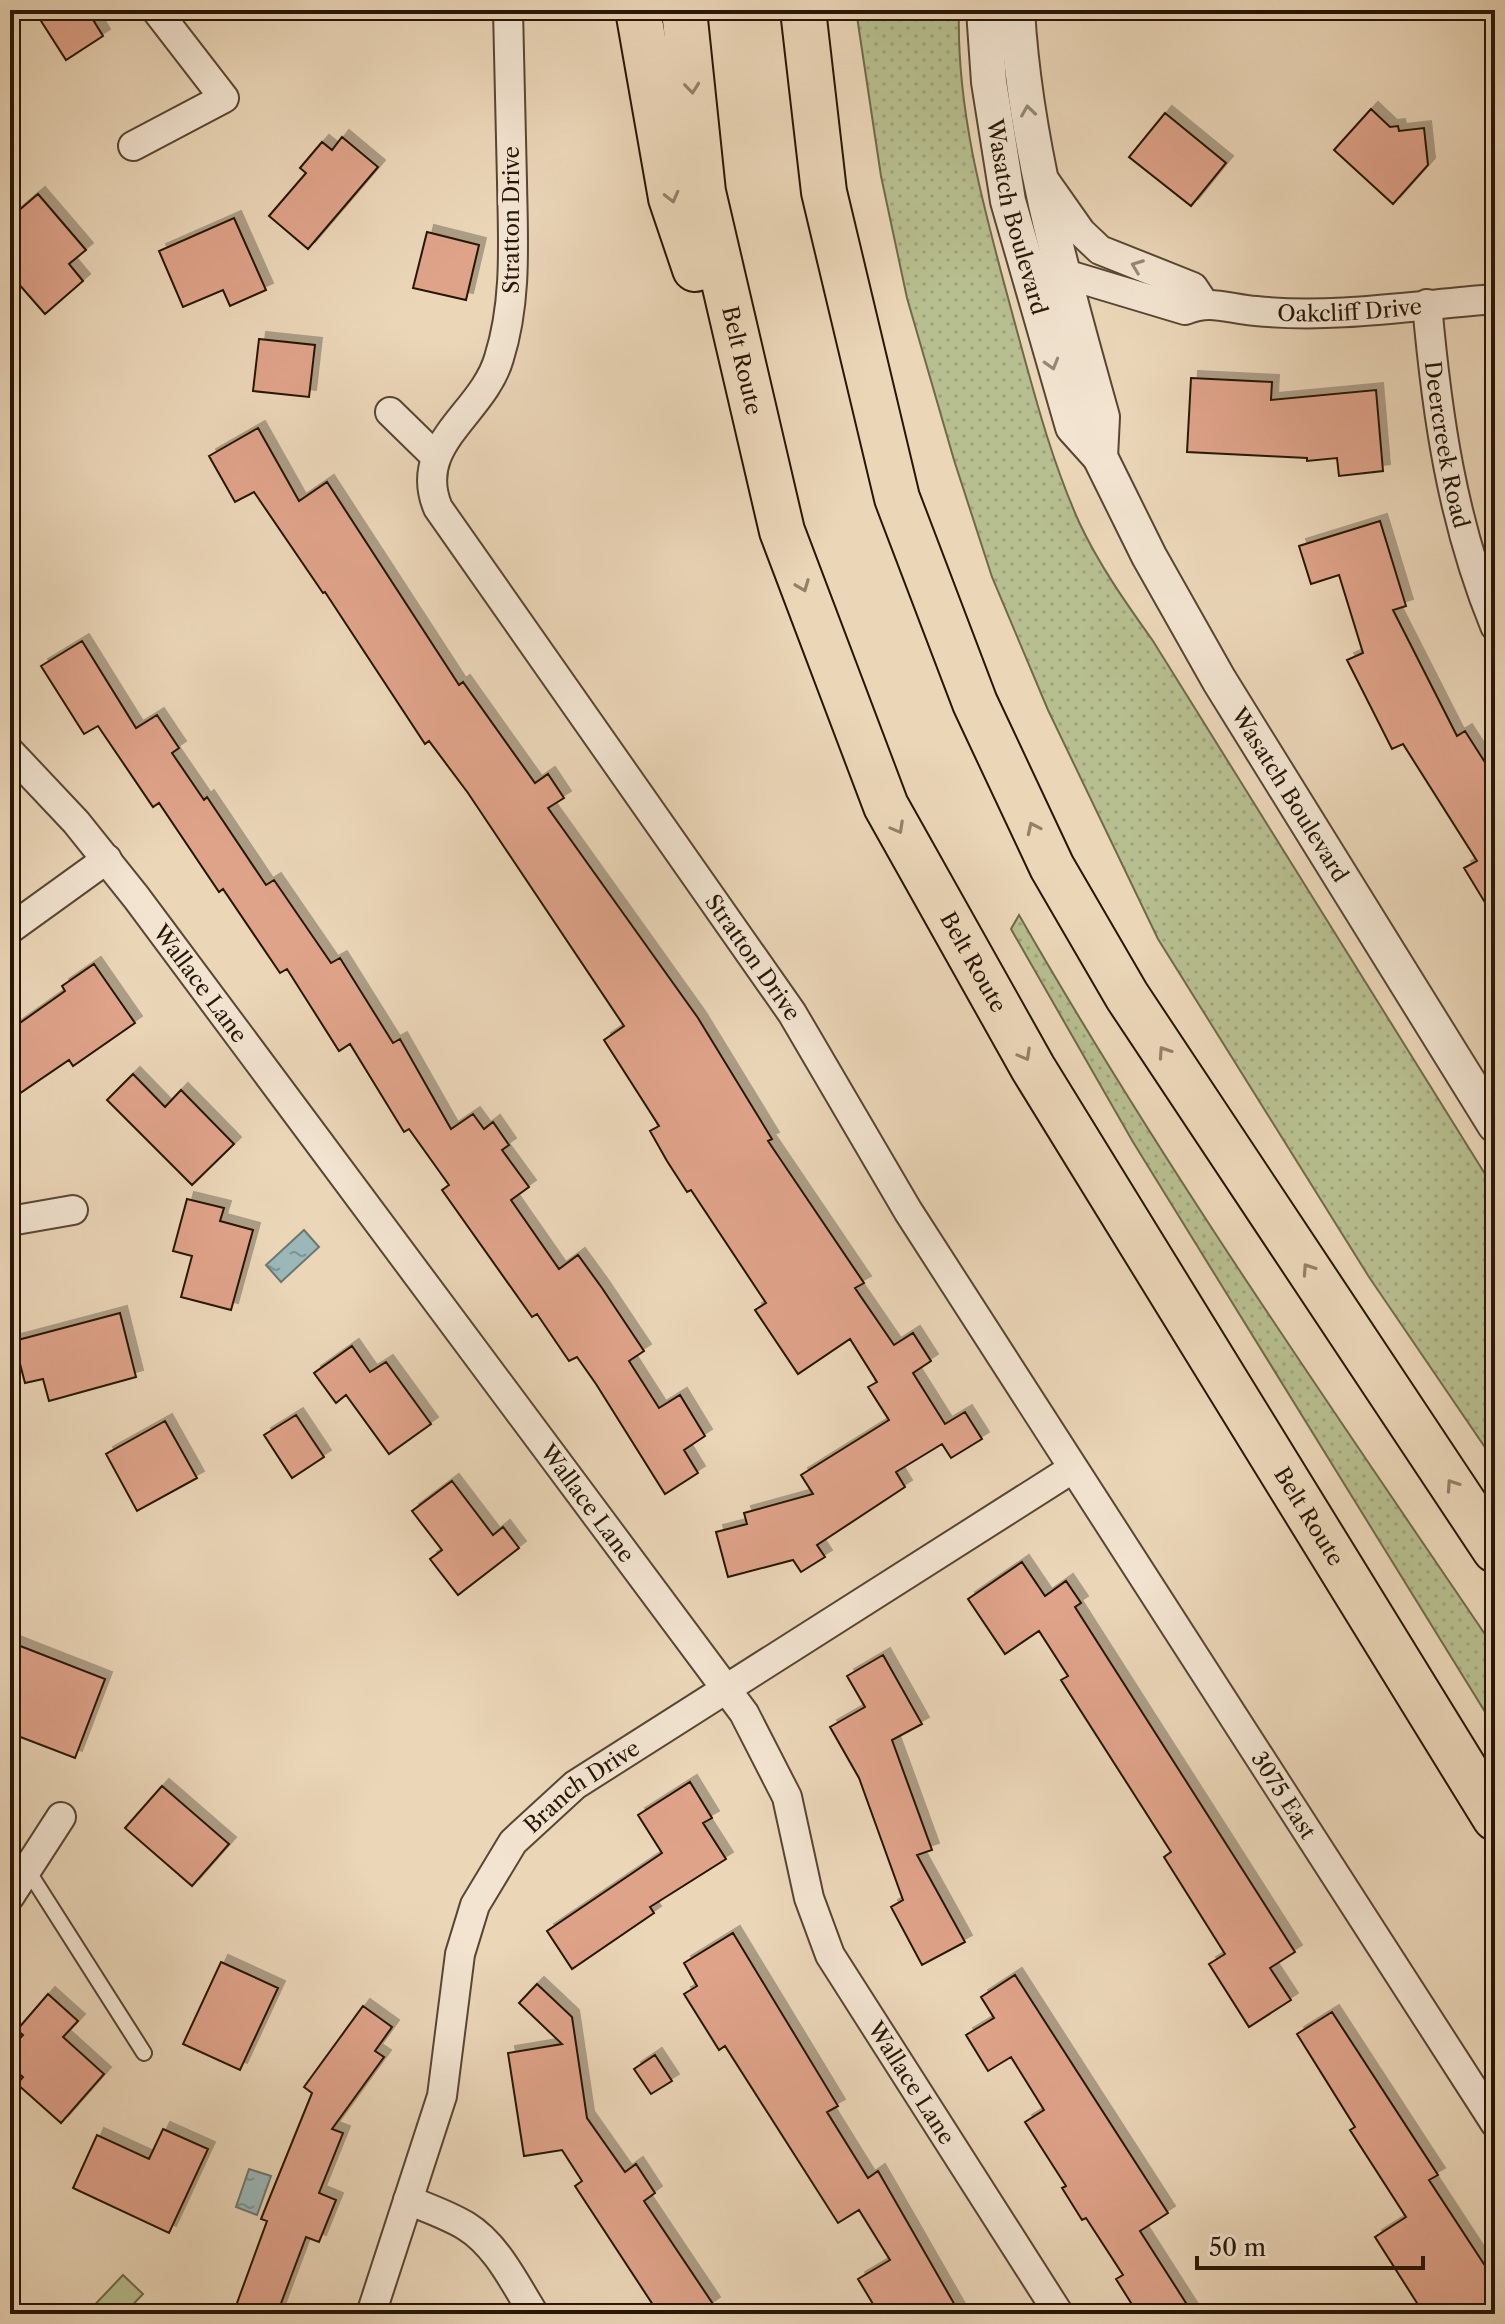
<svg xmlns="http://www.w3.org/2000/svg" width="1505" height="2324" viewBox="0 0 1505 2324" font-family="'Libre Caslon Text',serif">
	<defs>
		<pattern id="grass-dots" width="8" height="8" patternUnits="userSpaceOnUse" patternTransform="scale(2)"><rect width="8" height="8" fill="#b7be8f"/><path d="M2 2h.1M6 6h.1" fill="none" stroke="#9da37a" stroke-width="1.8" stroke-linecap="round"/></pattern>
		<pattern id="water-ripples" width="26" height="14" patternUnits="userSpaceOnUse" patternTransform="scale(2)"><rect width="26" height="14" fill="#9bb7b8"/><path d="M2 4q2-2 4 0t4 0M15 11q2-2 4 0t4 0" fill="none" stroke="#7e9494"/></pattern>
		<filter id="shadow"><feDropShadow dx="7" dy="-7" stdDeviation="0" flood-color="#0004"/></filter>
	</defs>
	<rect width="100%" height="100%" fill="#ebd6b8"/>
	<filter id="stains"><feTurbulence type="fractalNoise" baseFrequency=".0025" numOctaves="4"/><feColorMatrix values="0 0 0 0 .2 0 0 0 0 .09 0 0 0 0 .02 0 0 0 .5 -.17"/></filter>
	<radialGradient id="worn" r=".72"><stop offset=".6" stop-color="#630" stop-opacity="0"/><stop offset="1" stop-color="#630" stop-opacity=".3"/></radialGradient>
	<!-- grass -->
	<path fill="url(#grass-dots)" stroke="#6f6a4a" stroke-width="2" d="M856 10H959C956 116 987 219 1014 320 1033 389 1050 457 1079 522 1099 565 1126 603 1153 641L1495 1190V1462L1369 1277 1158 939 1048 710 992 577 954 460 907 298 881 176Z
		M1019 915C1164 1168 1331 1407 1495 1649V1728L1133 1142 1011 929Z"/>
	<!-- pitch -->
	<path fill="#b7be8f" stroke="#6f6a4a" stroke-width="2" d="M123 2275 143 2294 124 2314H86Z"/>
	<!-- water -->
	<path fill="url(#water-ripples)" stroke="#6d7771" stroke-width="2" d="M304 1230 319 1247 281 1282 266 1265Z
		M249 2169 271 2176 257 2215 236 2207Z"/>
	<!-- building -->
	<path fill="#dfa38a" stroke="#271606" stroke-width="2" filter="url(#shadow)" d="M34 10H87L103 36 66 60Z
		M1371 109 1390 127 1398 126 1399 131 1424 128 1428 165 1393 204 1334 150Z
		M1165 113 1226 163 1191 206 1129 157Z
		M342 137 378 167 308 249 269 216 306 173 300 168 322 142 332 150Z
		M38 194 86 250 69 264 83 281 45 314 10 274V218Z
		M234 218 266 290 230 306 223 290 183 307 159 251Z
		M427 232 479 245 466 300 413 288Z
		M259 339 315 345 309 397 253 391Z
		M1191 378 1272 382 1271 400 1376 390 1383 471 1339 476 1337 458 1307 461V458L1187 452Z
		M258 428 299 501 327 482 459 685 463 682 535 783 548 774 564 798 548 808 698 1018 772 1139 768 1141 864 1283 855 1288 894 1345 913 1333 931 1361 913 1373 945 1424 965 1412 982 1439 951 1458 942 1444 896 1472 905 1487 817 1545 825 1557 801 1572 793 1560 728 1577 716 1532 747 1524 744 1513 813 1494 801 1475 889 1420 868 1387 877 1382 850 1339 798 1374 755 1310 766 1303 691 1190 687 1192 667 1161 650 1131 659 1126 604 1040 624 1026 468 793 429 741 425 744 325 592 323 593 254 492 235 502 209 456Z
		M1380 521 1406 606 1393 610 1457 736 1465 731 1495 778V919L1464 868 1477 861 1403 744 1392 749 1347 660 1363 653 1339 575 1311 584 1299 546Z
		M82 641 136 728 157 715 179 748 172 753 204 800 207 797 266 885 274 880 331 963 340 958 393 1043 400 1039 451 1129 473 1114 484 1129 493 1122 509 1145 502 1150 529 1187 511 1200 559 1269 578 1255 602 1288 644 1351 629 1361 659 1408 680 1395 705 1436 684 1450 698 1473 665 1494 596 1384 577 1357 569 1361 537 1314 532 1317 442 1190 449 1185 409 1129 404 1132 350 1044 339 1051 287 969 280 973 223 889 219 892 159 803 153 807 98 726 84 734 41 666Z
		M94 964 135 1023 73 1066 69 1060 10 1100V1030L65 991 62 986Z
		M133 1074 165 1107 181 1090 234 1144 192 1185 107 1100Z
		M187 1199 224 1208 220 1221 253 1230 231 1310 181 1297 192 1256 173 1251Z
		M120 1313 136 1377 49 1401 43 1379 25 1383 14 1341Z
		M352 1346 370 1372 386 1362 431 1424 389 1454 346 1395 336 1403 314 1373Z
		M296 1415 324 1457 292 1478 264 1435Z
		M165 1421 197 1478 137 1511 106 1454Z
		M452 1481 493 1535 503 1527 519 1548 458 1595 430 1559 442 1550 412 1511Z
		M1022 1562 1045 1596 1066 1581 1081 1603 1075 1607 1295 1952 1270 1968 1291 2000 1249 2027 1209 1964 1225 1954 1164 1857 1171 1852 1061 1680 1068 1676 1039 1631 1005 1654 968 1599Z
		M10 1642 105 1679 75 1758 10 1733Z
		M883 1655 922 1724 892 1740 932 1850 917 1855 965 1942 922 1965 891 1907 903 1900 859 1778 830 1727 865 1707 847 1676Z
		M690 1782 712 1818 703 1823 726 1859 650 1907 654 1913 572 1969 547 1931 662 1853 638 1815Z
		M162 1786 229 1844 192 1886 125 1828Z
		M733 1933 838 2106 827 2112 868 2178 878 2171 960 2314H879L858 2279 890 2260 859 2210 838 2223 725 2046 719 2050 684 1994 697 1986 684 1963Z
		M221 1962 278 1988 240 2070 183 2044Z
		M1015 1975 1168 2213 1140 2231 1193 2314H1138L1116 2279 1123 2275 1086 2218 1082 2220 1062 2188 1066 2186 1025 2122 1044 2110 1011 2057 988 2071 966 2035 994 2018 981 1997Z
		M537 1984 572 2017 587 2118 625 2172 636 2164 655 2193 644 2201 713 2304 698 2314H659L575 2186 582 2181 562 2150 524 2156 508 2053 562 2044 519 2003Z
		M48 1994 78 2021 63 2037 104 2074 61 2123 17 2084 23 2077 10 2066V2049L23 2035 17 2030Z
		M363 2006 392 2027 375 2051 384 2057 332 2129 343 2133 319 2193 336 2200 319 2242 306 2237 277 2314H233L267 2221 261 2219 312 2093 304 2087Z
		M1332 2012 1438 2175 1429 2180 1495 2281V2314H1424L1375 2237 1406 2217 1350 2130 1355 2127 1297 2034Z
		M655 2055 672 2081 651 2094 634 2069Z
		M163 2129 208 2149 169 2233 73 2188 97 2135 149 2159Z"/>
	<g fill="none" stroke-linecap="round" stroke-linejoin="round">
		<defs>
			<path id="service" d="M27 1869 144 2053"/>
			<g id="minor">
				<path id="s1" d="M508 10C509 67 511 125 512 182 513 241 517 301 499 358 483 414 411 444 438 508L792 1013 908 1211 1495 2123"/>
				<path d="M133 146 224 98 156 10"/>
				<path d="M1043 178 1081 232 1100 250 1193 287 1203 302"/>
				<path id="s2" d="M1045 268 1185 310C1211 299 1228 309 1256 311 1335 319 1416 305 1495 299"/>
				<path id="s3" d="M1427 304C1437 416 1452 521 1495 626"/>
				<path d="M390 412 435 456"/>
				<path id="s4" d="M10 752 76 822 136 897 744 1713 787 1797 809 1898 830 1955 1059 2314"/>
				<path d="M10 929 107 859"/>
				<path d="M10 1221 73 1210"/>
				<path d="M10 1896 61 1817"/>
				<path d="M408 2200C427 2208 448 2215 466 2226 497 2245 515 2284 534 2314"/>
				<path id="s5" d="M371 2314 442 2096 460 1954 475 1905 513 1842 575 1785 1072 1469"/>
			</g>
			<g id="tertiary">
				<path id="s6" d="M984 10 989 82 1008 201 1073 427 1100 457 1149 556 1219 680 1495 1125"/>
				<path d="M1017 10C1025 149 1065 284 1102 417L1100 457"/>
			</g>
			<g id="motorway">
				<path d="M638 10 671 198 695 269"/>
				<path id="s7" d="M684 10 703 192 782 531 886 806 1033 1068 1495 1818"/>
				<path d="M803 10 824 192 897 498 975 703 1052 867 1127 996 1495 1550"/>
			</g>
		</defs>
		<!-- service casing -->
		<use href="#service" stroke="#584632" stroke-width="18"/>
		<!-- minor casing -->
		<use href="#minor" stroke="#584632" stroke-width="32"/>
		<!-- tertiary casing -->
		<use href="#tertiary" stroke="#584632" stroke-width="38"/>
		<!-- motorway casing -->
		<use href="#motorway" stroke="#271606" stroke-width="48"/>
		<!-- service -->
		<use href="#service" stroke="#f2e4d1" stroke-width="14"/>
		<!-- minor -->
		<use href="#minor" stroke="#f2e4d1" stroke-width="28"/>
		<!-- tertiary -->
		<use href="#tertiary" stroke="#f2e4d1" stroke-width="34"/>
		<!-- motorway -->
		<use href="#motorway" stroke="#ebd6b8" stroke-width="44"/>
	</g>
	<!-- one-way arrows -->
	<defs><path id="oneway-chevron" d="M-2-3.5L2.5 0L-2 3.5" fill="none" stroke-width="1.6" stroke-linecap="round" stroke-linejoin="round" transform="scale(2)"/></defs>
	<g stroke="#938068">
		<use href="#oneway-chevron" transform="translate(692 88) rotate(84)"/>
		<use href="#oneway-chevron" transform="translate(672 197) rotate(76)"/>
		<use href="#oneway-chevron" transform="translate(803 586) rotate(69)"/>
		<use href="#oneway-chevron" transform="translate(898 828) rotate(61)"/>
		<use href="#oneway-chevron" transform="translate(1033 828) rotate(-115)"/>
		<use href="#oneway-chevron" transform="translate(1164 1052) rotate(-124)"/>
		<use href="#oneway-chevron" transform="translate(1025 1055) rotate(61)"/>
		<use href="#oneway-chevron" transform="translate(1308 1269) rotate(-124)"/>
		<use href="#oneway-chevron" transform="translate(1452 1485) rotate(-124)"/>
	</g>
	<g stroke="#978776">
		<use href="#oneway-chevron" transform="translate(1028 111) rotate(-98)"/>
		<use href="#oneway-chevron" transform="translate(1137 266) rotate(-159)"/>
		<use href="#oneway-chevron" transform="translate(1052 364) rotate(74)"/>
	</g>
	<g text-anchor="middle" dominant-baseline="central" stroke-width="8" stroke-linejoin="round" paint-order="stroke">
		<!-- street labels -->
		<g font-size="22" fill="#271606" stroke="#f2e4d1">
			<text stroke="none"><textPath href="#s6" startOffset="210">Wasatch Boulevard</textPath></text>
			<text transform="translate(511 220) rotate(-90)">Stratton Drive</text>
			<text stroke="none"><textPath href="#s2" startOffset="312">Oakcliff Drive</textPath></text>
			<text stroke="none"><textPath href="#s7" startOffset="356">Belt Route</textPath></text>
			<text stroke="none"><textPath href="#s3" startOffset="142">Deercreek Road</textPath></text>
			<text stroke="none"><textPath href="#s6" startOffset="856">Wasatch Boulevard</textPath></text>
			<text stroke="none"><textPath href="#s1" startOffset="1068">Stratton Drive</textPath></text>
			<text stroke="none"><textPath href="#s7" startOffset="1004">Belt Route</textPath></text>
			<text stroke="none"><textPath href="#s4" startOffset="300">Wallace Lane</textPath></text>
			<text stroke="none"><textPath href="#s4" startOffset="948">Wallace Lane</textPath></text>
			<text stroke="none"><textPath href="#s7" startOffset="1652">Belt Route</textPath></text>
			<text stroke="none"><textPath href="#s5" startOffset="586">Branch Drive</textPath></text>
			<text stroke="none"><textPath href="#s1" startOffset="2060">3075 East</textPath></text>
			<text stroke="none"><textPath href="#s4" startOffset="1620">Wallace Lane</textPath></text>
		</g>
	</g>
	<!-- margin -->
	<rect width="1505" height="2324" fill="none" stroke="#ebd6b8" stroke-width="40"/>
	<rect x="12" y="12" width="1481" height="2300" fill="none" stroke="#271606" stroke-width="4"/>
	<rect x="20" y="20" width="1465" height="2284" fill="none" stroke="#271606" stroke-width="2"/>
	<!-- scale -->
	<path d="M1197 2256v12h226v-12" fill="none" stroke="#271606" stroke-width="4"/>
	<text x="1209" y="2256" font-size="24" fill="#271606" stroke="#f2e4d1" stroke-width="6" paint-order="stroke">50 m</text>
	<rect width="100%" height="100%" filter="url(#stains)"/>
	<rect width="100%" height="100%" fill="url(#worn)"/>
</svg>
